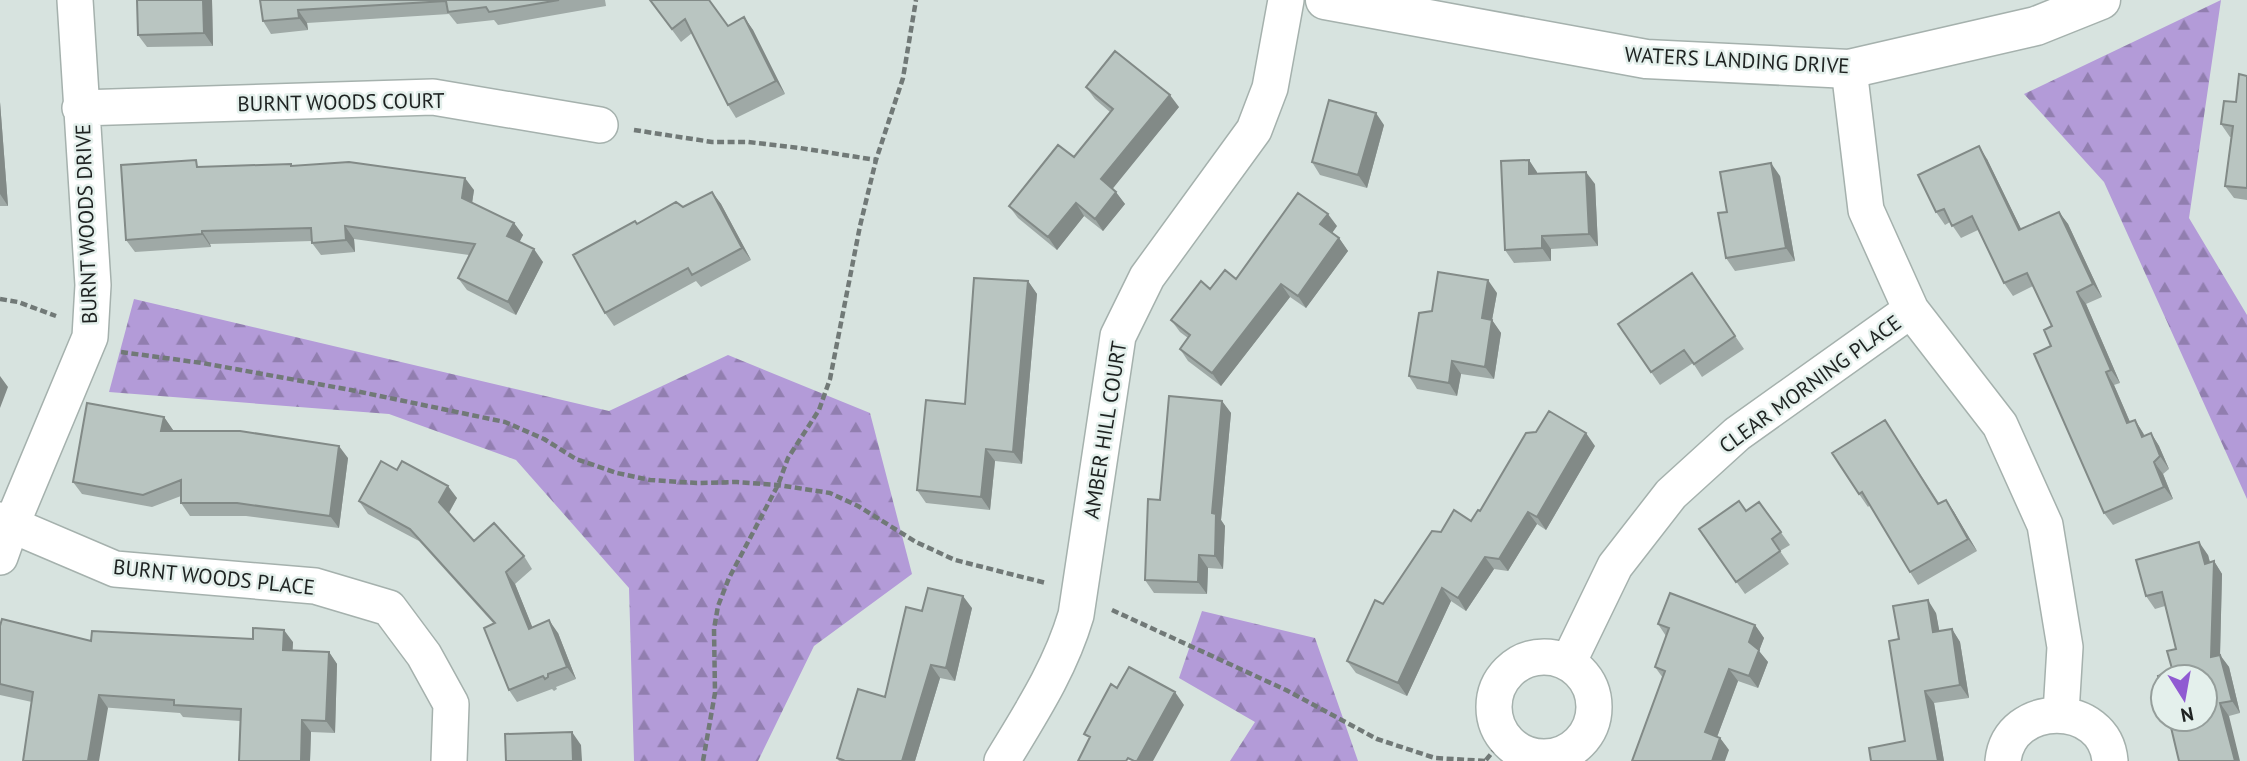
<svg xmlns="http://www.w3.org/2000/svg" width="2247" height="761" viewBox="0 0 2247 761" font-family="'PT Sans',sans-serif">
	<defs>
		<pattern id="forest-firs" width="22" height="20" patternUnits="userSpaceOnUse" patternTransform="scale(1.75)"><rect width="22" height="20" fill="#b39bd8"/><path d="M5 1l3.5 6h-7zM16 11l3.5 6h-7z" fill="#917eaf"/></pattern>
	</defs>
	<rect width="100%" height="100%" fill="#d7e3df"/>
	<!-- forest -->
	<path fill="url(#forest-firs)" d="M2221 0 2189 218 2247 315V499L2104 182 2024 94Z
		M134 299 609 411 728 355 870 413 912 574 814 646 758 761H634L629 588 516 460 389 414 109 392Z
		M1202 611 1315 638 1358 761H1230L1255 722 1179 678Z"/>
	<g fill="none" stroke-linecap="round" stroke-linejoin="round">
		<defs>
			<path id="street" d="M1849 69 1866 210 1911 310 2000 425 2045 525 2065 647 2061 713
				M80 108 433 97 600 125
				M0 520 115 569 315 586 389 608 424 655 451 704 449 761
				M0 557 11 526 90 337 93 285 75 0
				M1494 707a50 50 0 1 1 100 0a50 50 0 1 1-100 0Z
				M1568 663 1615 566 1671 494 1737 434 1911 310
				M1002 761C1031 713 1060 669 1076 615L1118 336 1147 277 1254 130 1270 88 1286 0
				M2003 761C2009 700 2105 700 2110 761"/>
			<path id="secondary" d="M1325 0 1646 59 1849 69 2036 26 2101 0"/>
		</defs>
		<!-- street casing -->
		<use href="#street" stroke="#a5b1ad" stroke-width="38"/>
		<!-- secondary casing -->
		<use href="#secondary" stroke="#a5b1ad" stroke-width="41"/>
		<!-- path -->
		<path stroke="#717977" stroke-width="4.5" stroke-dasharray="7 3.5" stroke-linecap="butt" d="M634 130 712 142H748L800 148 876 160
			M0 299 18 302 56 316
			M121 352 202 363 351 390 505 422 544 439 576 459 617 473 650 480 697 483 737 482 778 485 830 493 858 506 916 542 955 560 1046 583
			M1112 610 1286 690 1377 739 1435 758 1487 761
			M1486 760 1504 738
			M703 761 715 693 714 629 718 606 729 578 778 485 788 458 819 410 830 379 860 226 876 160 903 78 916 0
			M1552 761 1553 757"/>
		<!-- street -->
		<use href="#street" stroke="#fff" stroke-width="35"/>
		<!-- secondary -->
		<use href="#secondary" stroke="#fff" stroke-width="38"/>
	</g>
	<!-- wall -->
	<path fill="#9fa9a6" d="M212 0 213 46 147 47 138 35Z
		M260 0H605L606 6 498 25 494 20 457 24 449 14 307 23 308 30 271 34 263 21Z
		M650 0 728 26 744 17 753 30 785 94 736 118 728 105 692 33 681 42Z
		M2247 76V200L2234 198 2225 186 2231 137H2230L2221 124 2236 102Z
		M1086 87 1179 107 1112 188 1125 204 1103 231 1084 216 1057 250 1018 218 1009 206 1074 157 1110 112 1095 99Z
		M0 102 8 206H0Z
		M1384 125 1367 188 1320 175 1312 162Z
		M1987 159 2021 229 2059 212 2068 224 2102 297 2086 304 2120 383 2114 385 2130 422 2135 420 2145 436 2151 433 2159 446 2169 469 2163 474 2173 499 2113 525 2104 513 2051 346 2052 326 2033 286 2013 296 2004 283 1978 230 1961 238 1950 222 1945 225 1936 212Z
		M1529 160 1537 174 1595 184 1598 246 1551 249V261L1514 263 1505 250Z
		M291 164 293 166 474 190 472 203 514 223 523 235 519 242 543 262 516 315 467 290 458 278 469 255 354 239 355 252 321 255 312 243V241L210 244 211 247 135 252 126 240 202 167Z
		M1780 176 1795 261 1735 271 1726 258 1727 212Z
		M712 192 721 204 751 260 701 287 696 281 614 326 605 313 637 223 683 207Z
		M1337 226 1332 233 1339 238 1348 251 1306 308 1290 297 1221 386 1188 361 1180 349 1188 338 1180 332 1171 320 1210 289 1236 279Z
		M1692 273 1744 349 1702 377 1693 363 1660 385 1618 324Z
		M1028 281 1037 294 1022 464 995 461 990 510 926 503 917 490 965 404Z
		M1497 293 1492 320 1501 333 1494 379 1461 374 1457 396 1417 389 1409 376Z
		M1222 401 1231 413 1221 520 1225 526 1223 569 1208 568 1207 594 1154 593 1145 580 1160 500Z
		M164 417 173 430V431L348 458 339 528 246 516H190L181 503V496L152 507 82 494 73 482Z
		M1885 420 1939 503 1946 500 1954 512 1977 551 1918 585 1910 572 1870 505 1868 507 1859 494Z
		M1595 446 1546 530 1537 524 1508 571 1494 569 1466 611 1451 601 1407 696 1356 673 1347 661 1383 604 1441 532 1471 521Z
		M397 470 457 498 449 513 474 541 524 556 532 569 515 584 532 627 558 633 576 679 556 687 557 689 554 691 552 689 517 702 509 690 494 624 419 541 368 514 359 501Z
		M1759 502 1790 545 1780 551 1789 564 1745 594 1699 529 1746 511Z
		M2208 555 2210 562 2214 561 2222 574 2220 655 2229 667 2240 713 2229 716 2173 672 2176 649 2165 606 2155 609 2146 596Z
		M972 608 955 681 940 678 915 761H839L837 758 885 697 922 611Z
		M1936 613 1939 631 1952 629 1960 642 1969 698 1934 703 1944 761H1871L1905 741 1899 639Z
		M1658 624 1755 625 1764 638 1759 651 1768 662 1758 688 1738 681 1717 737 1720 738 1729 750 1663 678 1655 667 1666 636Z
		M0 626 91 641 293 642 292 651 329 652 337 664 335 733 311 732 310 761H239L240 721 183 717 180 713 32 702 0 695Z"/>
	<!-- shaded-wall -->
	<path fill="#828a87" d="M203 0H212L213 46 204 33Z
		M298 10 307 23 308 30 299 18Z
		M744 17 753 30 785 94 776 81Z
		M1170 95 1179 107 1110 192 1101 179Z
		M0 102 8 206 0 194Z
		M1376 113 1384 125 1367 188 1358 175Z
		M1979 146 1987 159 2028 243 2019 230Z
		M1529 160 1537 172 1538 187 1529 174Z
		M1771 163 1780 176 1795 261 1786 248Z
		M1586 172 1595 184 1598 246 1589 234Z
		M465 178 474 190 471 210 462 198Z
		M712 192 721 204 751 260 742 248Z
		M1116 192 1125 204 1103 231 1095 219Z
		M1076 203 1084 216 1057 250 1048 237Z
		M2059 212 2068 224 2102 297 2093 284Z
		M1328 214 1337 226 1329 237 1320 224Z
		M514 223 523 235 516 249 507 236Z
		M345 226 354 239 355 252 346 240Z
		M202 231 210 244 211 247 202 234Z
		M1542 236 1551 249V261L1542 248Z
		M1339 238 1348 251 1306 308 1298 296Z
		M534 249 543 262 516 315 508 302Z
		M1488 280 1497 293 1492 320 1501 333 1494 379 1485 367 1482 318Z
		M1028 281 1037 294 1022 464 1013 452Z
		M1281 284 1290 297 1221 386 1212 373Z
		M2077 292 2086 304 2120 383 2111 370Z
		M1452 361 1461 374 1457 396 1449 383Z
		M2106 372 2114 385 2136 436 2127 423Z
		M0 376 8 387 0 408Z
		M1222 401 1231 413 1221 520 1225 526 1223 569 1215 556 1212 513Z
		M164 417 173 430 170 444 161 431Z
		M2135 420 2143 433 2150 449 2142 437Z
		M1586 433 1595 446 1546 530 1537 517Z
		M2151 433 2159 446 2169 469 2160 456Z
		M339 446 348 458 339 528 330 516Z
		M986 449 995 461 990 510 981 497Z
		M2154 462 2163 474 2173 499 2164 487Z
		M448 486 457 498 448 514 439 502Z
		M1946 500 1954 512 1977 551 1968 539Z
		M1528 512 1537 524 1508 571 1499 559Z
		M2199 542 2208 555 2213 575 2214 561 2222 574 2220 655 2229 667 2240 713 2232 701 2211 657 2205 564Z
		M1199 555 1208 568 1207 594 1198 582Z
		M1485 557 1494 569 1466 611 1458 598Z
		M506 572 515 584 538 641 529 629Z
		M1442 588 1451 601 1407 696 1398 683Z
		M963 596 972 608 955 681 946 668Z
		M1928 600 1936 613 1942 645 1933 632Z
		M549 620 558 633 576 679 567 667Z
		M1755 625 1764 638 1759 651 1768 662 1758 688 1749 676V642Z
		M1952 629 1960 642 1969 698 1960 685Z
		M284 630 293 642 292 663 283 650Z
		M329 652 337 664 335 733 326 721Z
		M931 665 940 678 915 761H902Z
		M1729 669 1738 681 1714 745 1705 732Z
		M1925 691 1934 703 1944 761H1938Z
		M1175 692 1184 705 1153 761H1137Z
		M99 695 108 708 99 761H88Z
		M2220 703 2229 716 2240 761H2235Z
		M302 720 311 732 310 761H301Z
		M572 732 581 745 582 761H573Z
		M1720 738 1729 750 1725 761H1712Z"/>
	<!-- building -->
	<path fill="#b9c5c1" stroke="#828a87" stroke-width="2" d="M137 0H203L204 33 138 35Z
		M260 0H559L489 12 486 7 448 12 446 1 298 10 299 18 263 21Z
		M650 0H709L728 26 744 17 776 81 728 105 685 19 672 29Z
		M1115 51 1170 95 1101 179 1116 192 1095 219 1076 203 1048 237 1009 206 1058 145 1074 157 1113 109 1086 87Z
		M2239 74 2247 76V188L2225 186 2233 126 2221 124 2224 101 2236 102Z
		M1329 100 1376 113 1358 175 1312 162Z
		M1979 146 2019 230 2059 212 2093 284 2077 292 2111 370 2106 372 2127 423 2135 420 2142 437 2151 433 2160 456 2154 462 2164 487 2104 513 2034 354 2051 346 2044 330 2052 326 2027 273 2004 283 1972 216 1952 226 1944 209 1936 212 1918 175Z
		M196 160 197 167 291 164V166L349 162 465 178 462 198 514 223 507 236 534 249 508 302 458 278 475 244 345 226 346 240 312 243 311 228 202 231V234L126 240 121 165Z
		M1529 160V174L1586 172 1589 234 1542 236V248L1505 250 1501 161Z
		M1771 163 1786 248 1726 258 1718 213 1727 212 1720 172Z
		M712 192 742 248 692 275 688 268 605 313 573 255 635 221 637 224 676 202 683 207Z
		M1298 193 1328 214 1320 224 1339 238 1298 296 1281 284 1212 373 1180 349 1190 335 1171 320 1201 281 1210 289 1225 270 1236 279Z
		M1438 272 1488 280 1482 318 1492 320 1485 367 1452 361 1449 383 1409 376 1419 313 1432 311Z
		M1692 273 1735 336 1694 364 1684 350 1651 372 1618 324Z
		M974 278 1028 281 1013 452 986 449 981 497 917 490 926 400 965 404Z
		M1169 396 1222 401 1212 513 1216 514 1215 556 1199 555 1198 582 1145 580 1148 499 1160 500Z
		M87 403 164 417 161 431H240L339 446 330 516 237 503H181V480L143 495 73 482Z
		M1549 411 1586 433 1537 517 1528 512 1499 559 1485 557 1458 598 1442 588 1398 683 1347 661 1375 600 1383 604 1432 531 1441 532 1454 510 1471 521 1478 510 1480 511 1526 433 1536 432Z
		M1885 420 1938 504 1946 500 1968 539 1910 572 1862 492 1859 494 1832 453Z
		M381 461 397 470 402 461 448 486 439 502 474 541 494 523 524 556 506 572 529 629 549 620 567 667 548 674V677L545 679 543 676 509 690 484 628 495 623 410 529 359 501Z
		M1739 501 1746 511 1759 502 1781 532 1772 539 1780 551 1736 582 1699 529Z
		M2199 542 2205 564 2214 561 2211 657 2220 655 2232 701 2220 703 2235 761H2179L2169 719H2205V677H2163V697L2158 676 2173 672 2167 651 2176 649 2162 592 2146 596 2136 560Z
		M928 588 963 596 946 668 931 665 902 761H842L843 760 837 758 858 689 885 697 906 607 922 611Z
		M1670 593 1755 625 1749 642 1759 650 1749 676 1729 669 1705 732 1720 738 1712 761H1632L1665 671 1655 667 1669 628 1658 624Z
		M1928 600 1933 632 1952 629 1960 685 1925 691 1938 761H1871L1869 748 1905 741 1889 641 1899 639 1893 606Z
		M2 619 91 641 92 631 253 639V628L284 630 283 650 329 652 326 721 302 720 301 761H239L241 709 174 705V700L99 695 88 761H23L33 692 0 684V626Z
		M1129 667 1175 692 1137 761H1134L1128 758 1126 761H1078L1090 737 1084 734 1111 684 1117 688Z
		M572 732 573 761H506L505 734Z"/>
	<g text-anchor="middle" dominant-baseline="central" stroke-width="5" stroke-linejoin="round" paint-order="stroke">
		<!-- street labels -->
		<g font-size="21" fill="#1e2221" stroke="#e4f0ec">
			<text transform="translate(1737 60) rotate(3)">WATERS LANDING DRIVE</text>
			<text transform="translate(341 102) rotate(-1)">BURNT WOODS COURT</text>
			<text transform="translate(86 224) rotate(-92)">BURNT WOODS DRIVE</text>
			<text transform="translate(1810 384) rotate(-36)">CLEAR MORNING PLACE</text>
			<text transform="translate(1105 430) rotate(-81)">AMBER HILL COURT</text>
			<text transform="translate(214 577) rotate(6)">BURNT WOODS PLACE</text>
		</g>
	</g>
	<!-- north arrow -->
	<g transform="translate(2184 698) rotate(169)"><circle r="33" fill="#e4f0ec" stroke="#959e9b" stroke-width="2"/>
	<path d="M0-5L12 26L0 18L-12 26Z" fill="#905ad2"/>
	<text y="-10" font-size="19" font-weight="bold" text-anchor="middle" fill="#1e2221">N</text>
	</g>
</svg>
